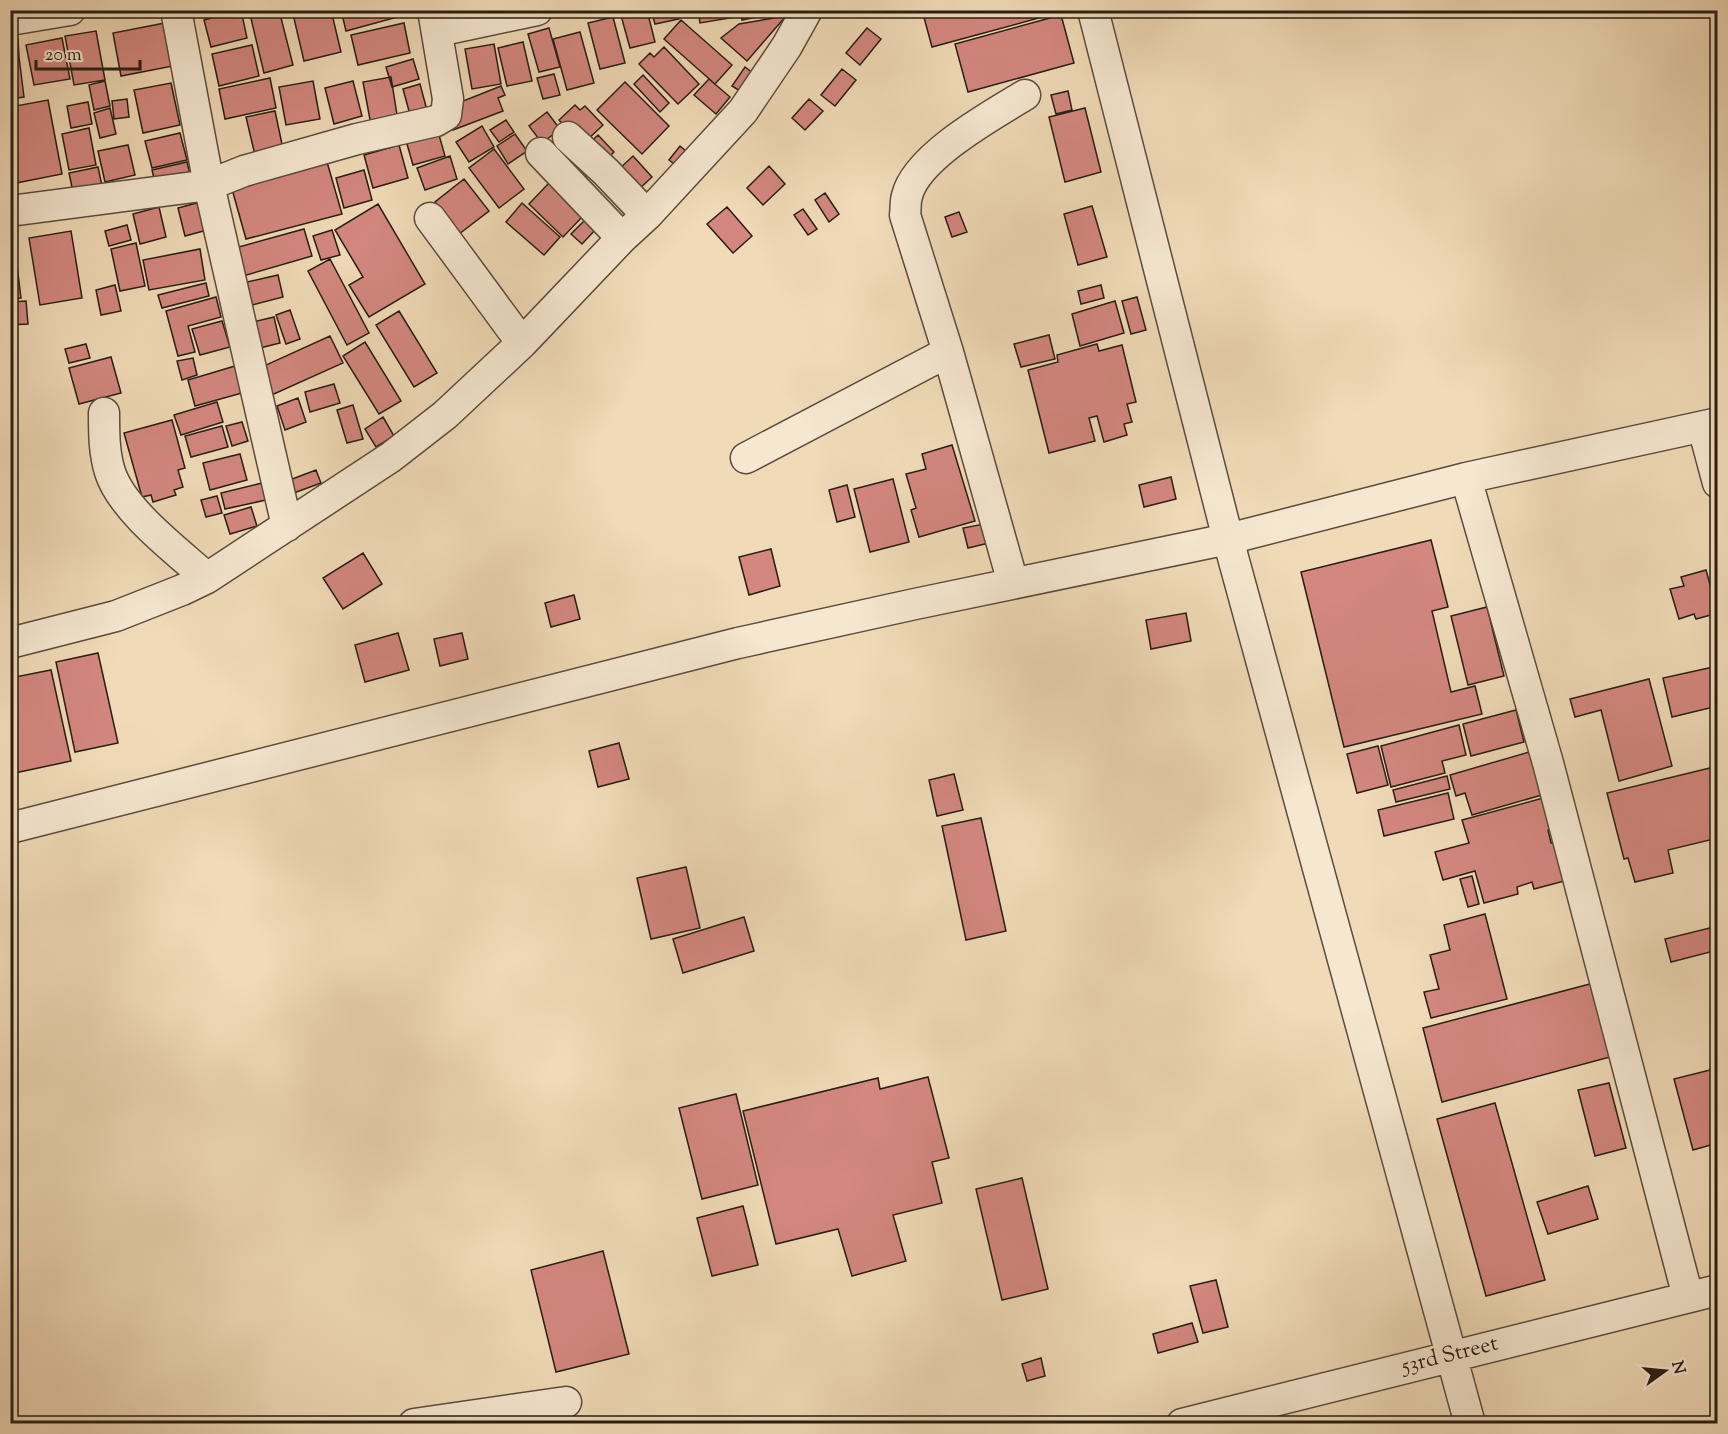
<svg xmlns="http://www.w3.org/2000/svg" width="1728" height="1434" viewBox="0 0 1728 1434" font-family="'Sorts Mill Goudy',serif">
	<rect width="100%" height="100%" fill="#f0dab7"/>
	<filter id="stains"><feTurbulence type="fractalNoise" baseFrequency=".00333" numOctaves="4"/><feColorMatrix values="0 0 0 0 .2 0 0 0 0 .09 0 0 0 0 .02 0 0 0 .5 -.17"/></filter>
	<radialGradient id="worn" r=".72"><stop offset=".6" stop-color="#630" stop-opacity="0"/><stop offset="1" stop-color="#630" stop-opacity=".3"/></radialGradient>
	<!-- building -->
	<path fill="#d3877f" stroke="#291d14" stroke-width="1.5" d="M210 10H241L247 38 211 47 204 20 212 18Z
		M249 10H279L293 65 264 73Z
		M292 10H331L341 52 304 61Z
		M341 10H404L405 15 346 31Z
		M624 10H647L655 42 630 48 620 12Z
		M651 10H677L679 19 655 24Z
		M698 10H735L736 17 700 23Z
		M740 10H777V13L742 20Z
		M922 10H1061V12L932 47Z
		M1061 15 1074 63 968 92 955 44Z
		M786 16 747 61 721 38 739 24Z
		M613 17 625 63 600 69 588 23Z
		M681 20 732 65 715 84 664 39Z
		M165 23 173 66 121 76 113 33Z
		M404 23 410 53 358 65 351 35Z
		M549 28 560 67 539 72 528 34Z
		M867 28 881 39 860 65 846 53Z
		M96 31 105 80 74 85 65 36Z
		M580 32 594 83 567 90 553 39Z
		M62 38 70 79 34 85 26 45Z
		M10 39H18L19 56H10Z
		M523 42 532 81 507 86 498 48Z
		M494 44 501 84 472 89 465 49Z
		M252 45 259 76 219 86 212 54Z
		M664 47 699 84 678 104 639 64 650 53 654 57Z
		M19 57 24 97 10 99V58Z
		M413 59 419 79 392 87 386 67Z
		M745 67 758 77 745 94 732 86Z
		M842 69 856 80 835 106 821 95Z
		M554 74 560 95 543 99 537 78Z
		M643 75 669 103 660 112 634 84Z
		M391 77 398 121 371 125 363 82Z
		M270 78 276 108 225 119 219 89Z
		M709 79 730 97 716 114 694 95Z
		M105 81 110 106 94 110 89 85Z
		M313 81 320 119 286 125 279 87Z
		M353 81 362 116 334 124 325 88Z
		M625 82 669 126 642 154 597 110Z
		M171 83 180 125 143 133 134 90Z
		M420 84 429 118 412 122 403 89Z
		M501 86 505 95 498 98 503 111 453 130 448 119 453 105Z
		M1068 91 1072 110 1056 114 1051 95Z
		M127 99 129 117 114 119 112 101Z
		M809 99 823 111 805 130 792 118Z
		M48 100 62 174 16 183 10 155V107Z
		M88 102 92 124 71 128 67 106Z
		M575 105 580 110 585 106 603 125 582 145 559 120Z
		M110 108 116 134 100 138 94 113Z
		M1085 108 1101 172 1065 182 1049 117Z
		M275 111 283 149 255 155 246 117Z
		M547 112 560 129 542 143 529 126Z
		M506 120 514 132 499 142 490 130Z
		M482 126 494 147 469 162 456 142Z
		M89 128 96 165 69 170 62 134Z
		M437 128 445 156 413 165 405 137Z
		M180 133 187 160 152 168 145 141Z
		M515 134 527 151 508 164 497 146Z
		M598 135 614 152 601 165 585 147Z
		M128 145 135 175 105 182 98 151Z
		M399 145 408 178 373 188 364 155Z
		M680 146 693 157 674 164 669 160Z
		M494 149 524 189 499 208 469 168Z
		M325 155 342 214 246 239 230 182Z
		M450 156 457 179 425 190 417 168Z
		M633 156 652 177 635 193 616 172Z
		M187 162 192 182 157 191 152 170Z
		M769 166 785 184 763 205 747 188Z
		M98 167 102 186 73 192 69 173Z
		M364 170 372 200 344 208 336 178Z
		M464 179 489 211 459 234 435 202Z
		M549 183 583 216 563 237 529 204Z
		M825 193 839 214 829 222 815 200Z
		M204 201 211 229 185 236 178 208Z
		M522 203 560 237 544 255 506 222Z
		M378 204 425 284 369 317 349 285 363 277 335 230Z
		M1092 206 1107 257 1078 265 1064 214Z
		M159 207 166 237 140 244 133 214Z
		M727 207 752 236 733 253 707 224Z
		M803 209 817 229 808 235 794 215Z
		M959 212 967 232 952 237 945 217Z
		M587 218 597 228 582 244 571 234Z
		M127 225 131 240 109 246 105 231Z
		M304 229 312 256 236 278 228 250Z
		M332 230 340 255 321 260 313 236Z
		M71 231 82 298 40 305 29 238Z
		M136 243 145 286 120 291 111 249Z
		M200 249 205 280 149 290 143 260Z
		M10 250H15L21 298 10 299Z
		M330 259 369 333 347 345 308 271Z
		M278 275 283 297 252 305 247 282Z
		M206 283 209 296 162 308 158 295Z
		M115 285 121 311 101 315 96 290Z
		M1101 285 1104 298 1081 304 1078 291Z
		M216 297 221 317 188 326 195 352 178 356 166 311Z
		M1137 297 1146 330 1131 334 1122 301Z
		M26 301 28 324 10 325V302Z
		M1115 301 1124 333 1080 346 1072 314Z
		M290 310 300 339 286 344 276 315Z
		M399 311 437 373 414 387 376 325Z
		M274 317 280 343 256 349 249 323Z
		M222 321 230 347 200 355 192 329Z
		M1049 335 1055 359 1021 367 1014 344Z
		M330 336 343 363 265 398 253 371Z
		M365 342 401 401 379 414 343 356Z
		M86 344 90 358 69 363 65 349Z
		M1097 344 1099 351 1122 345 1136 402 1127 404 1132 422 1124 424 1127 435 1104 442 1097 416 1089 418 1095 441 1049 453 1028 370 1058 362 1057 355Z
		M111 357 121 393 79 404 69 368Z
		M193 358 197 375 182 380 177 361Z
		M235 366 242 393 195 406 188 380Z
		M334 384 340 403 310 412 305 392Z
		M298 398 306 422 285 430 277 406Z
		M217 402 223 422 181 435 174 415Z
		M353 405 363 439 347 443 337 410Z
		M383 417 394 436 376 447 365 429Z
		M172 420 185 468 178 470 183 487 174 490 176 495 153 502 151 495 142 497 124 433Z
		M242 422 248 441 232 446 226 426Z
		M222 426 228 447 191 457 185 436Z
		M952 445 975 521 919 537 911 510 916 508 906 474 926 469 922 454Z
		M240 454 247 480 210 490 203 463Z
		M316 470 321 483 291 494 287 481Z
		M1171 477 1176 499 1144 507 1139 485Z
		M893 479 909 542 870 552 854 489Z
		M262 483 266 500 225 509 221 493Z
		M847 485 855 517 837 522 829 490Z
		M217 496 222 513 206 517 201 500Z
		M251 507 257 526 230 534 224 515Z
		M984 524 989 543 968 548 963 528Z
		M1431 540 1448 607 1432 611 1451 692 1475 686 1482 714 1344 747 1301 572Z
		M771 549 780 586 749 595 739 557Z
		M363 553 382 584 343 609 323 578Z
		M1706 570 1718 613 1696 619 1694 614 1679 619 1670 589 1684 586 1681 577Z
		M574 595 580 619 551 627 545 603Z
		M1487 607 1504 676 1468 685 1451 616Z
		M1186 613 1191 641 1151 649 1146 620Z
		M398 633 409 670 365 682 355 645Z
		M462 633 468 659 440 666 434 639Z
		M98 653 118 743 75 752 56 662Z
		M1718 666V706L1672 717 1663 678Z
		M51 670 71 761 10 774V678Z
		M1649 679 1672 766 1619 781 1601 710 1575 717 1570 699Z
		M1516 710 1524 742 1471 756 1463 724Z
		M1459 725 1466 755 1442 761 1445 773 1391 787 1381 746Z
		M619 743 629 779 598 787 589 751Z
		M1378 746 1388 785 1357 793 1347 754Z
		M1536 750 1549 793 1472 815 1465 793 1456 796 1450 775Z
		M1718 766V838L1668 850 1673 873 1635 882 1628 858 1624 859 1607 793Z
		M954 774 963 810 937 816 929 780Z
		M1447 776 1450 789 1396 802 1393 790Z
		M1448 793 1454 819 1384 836 1378 810Z
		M1547 797 1555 828 1548 830 1551 843 1557 841 1568 880 1534 889 1532 882 1517 887 1518 894 1484 903 1475 871 1443 880 1435 852 1469 843 1462 820Z
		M981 818 1006 931 966 940 942 826Z
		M686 867 700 928 651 939 637 878Z
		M1472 876 1479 904 1468 907 1460 879Z
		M1485 914 1507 999 1431 1018 1424 992 1439 989 1430 955 1450 950 1444 925Z
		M744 917 754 951 683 973 673 939Z
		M1718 926V950L1671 962 1665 939Z
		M1590 984 1610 1057 1442 1102 1423 1028Z
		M1718 1068V1143L1693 1150 1674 1079Z
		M928 1077 949 1158 932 1162 942 1203 893 1215 906 1261 852 1276 838 1229 776 1244 743 1111 878 1078 880 1089Z
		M1609 1083 1626 1148 1595 1156 1578 1090Z
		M736 1094 758 1185 702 1199 679 1108Z
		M1495 1103 1545 1280 1486 1296 1437 1119Z
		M1022 1178 1048 1289 1002 1300 976 1189Z
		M1588 1186 1598 1219 1548 1234 1537 1202Z
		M743 1206 758 1265 712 1276 697 1218Z
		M603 1251 629 1354 556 1372 531 1270Z
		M1216 1280 1228 1327 1203 1333 1190 1286Z
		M1192 1323 1198 1342 1158 1353 1153 1334Z
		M1041 1358 1045 1376 1027 1381 1022 1364Z"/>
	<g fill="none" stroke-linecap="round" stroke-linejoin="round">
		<defs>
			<path id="minor" d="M176 10 209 185 287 526
				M1093 10 1228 539 1470 1424
				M10 20 70 10
				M438 31 537 10
				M568 137 606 172 647 215
				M541 153 622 238
				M10 211 209 185 244 171 357 139 436 121 446 115 448 99 433 10
				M430 218 522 343
				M104 413C104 433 104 453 110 472 122 510 177 551 207 578
				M1703 427 1718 483
				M746 458 948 352
				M1466 478 1548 763 1688 1297
				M1013 583 948 352 905 215C906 209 905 202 907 196 916 157 992 115 1025 95
				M10 643 116 616 182 590 207 578 391 457 445 415 522 343 622 238 647 215 743 111 787 46 807 10
				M10 828 738 643 915 604 1228 539 1466 478 1718 423
				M414 1424 566 1402
				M1182 1424 1718 1290"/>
		</defs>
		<!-- minor casing -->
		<use href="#minor" stroke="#5b4c3d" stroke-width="33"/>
		<!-- minor -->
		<use href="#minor" stroke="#f5e7d0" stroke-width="30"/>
	</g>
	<g text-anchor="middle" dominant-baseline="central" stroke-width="4.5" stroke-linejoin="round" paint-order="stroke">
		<!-- street labels -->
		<g font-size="22" fill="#291d14" stroke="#f5e7d0">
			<text transform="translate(1450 1356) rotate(-14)">53rd Street</text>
		</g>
	</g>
	<!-- margin -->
	<rect width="1728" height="1434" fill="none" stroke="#f0dab7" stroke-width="36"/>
	<rect x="12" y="12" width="1704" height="1410" fill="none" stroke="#291d14" stroke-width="3"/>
	<rect x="18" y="18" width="1692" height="1398" fill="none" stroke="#291d14" stroke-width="1.5"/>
	<!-- north arrow -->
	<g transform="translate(1665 1371) rotate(75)" stroke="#f5e7d0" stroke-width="4.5" paint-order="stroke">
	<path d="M0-4.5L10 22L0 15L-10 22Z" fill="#291d14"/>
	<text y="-9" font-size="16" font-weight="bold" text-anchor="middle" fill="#291d14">N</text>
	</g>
	<!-- scale -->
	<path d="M36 60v9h104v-9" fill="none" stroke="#291d14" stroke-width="3"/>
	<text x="45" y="60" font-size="18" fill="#291d14" stroke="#f5e7d0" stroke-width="4.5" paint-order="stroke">20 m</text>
	<rect width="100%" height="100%" filter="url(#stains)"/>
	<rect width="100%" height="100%" fill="url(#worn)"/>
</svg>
